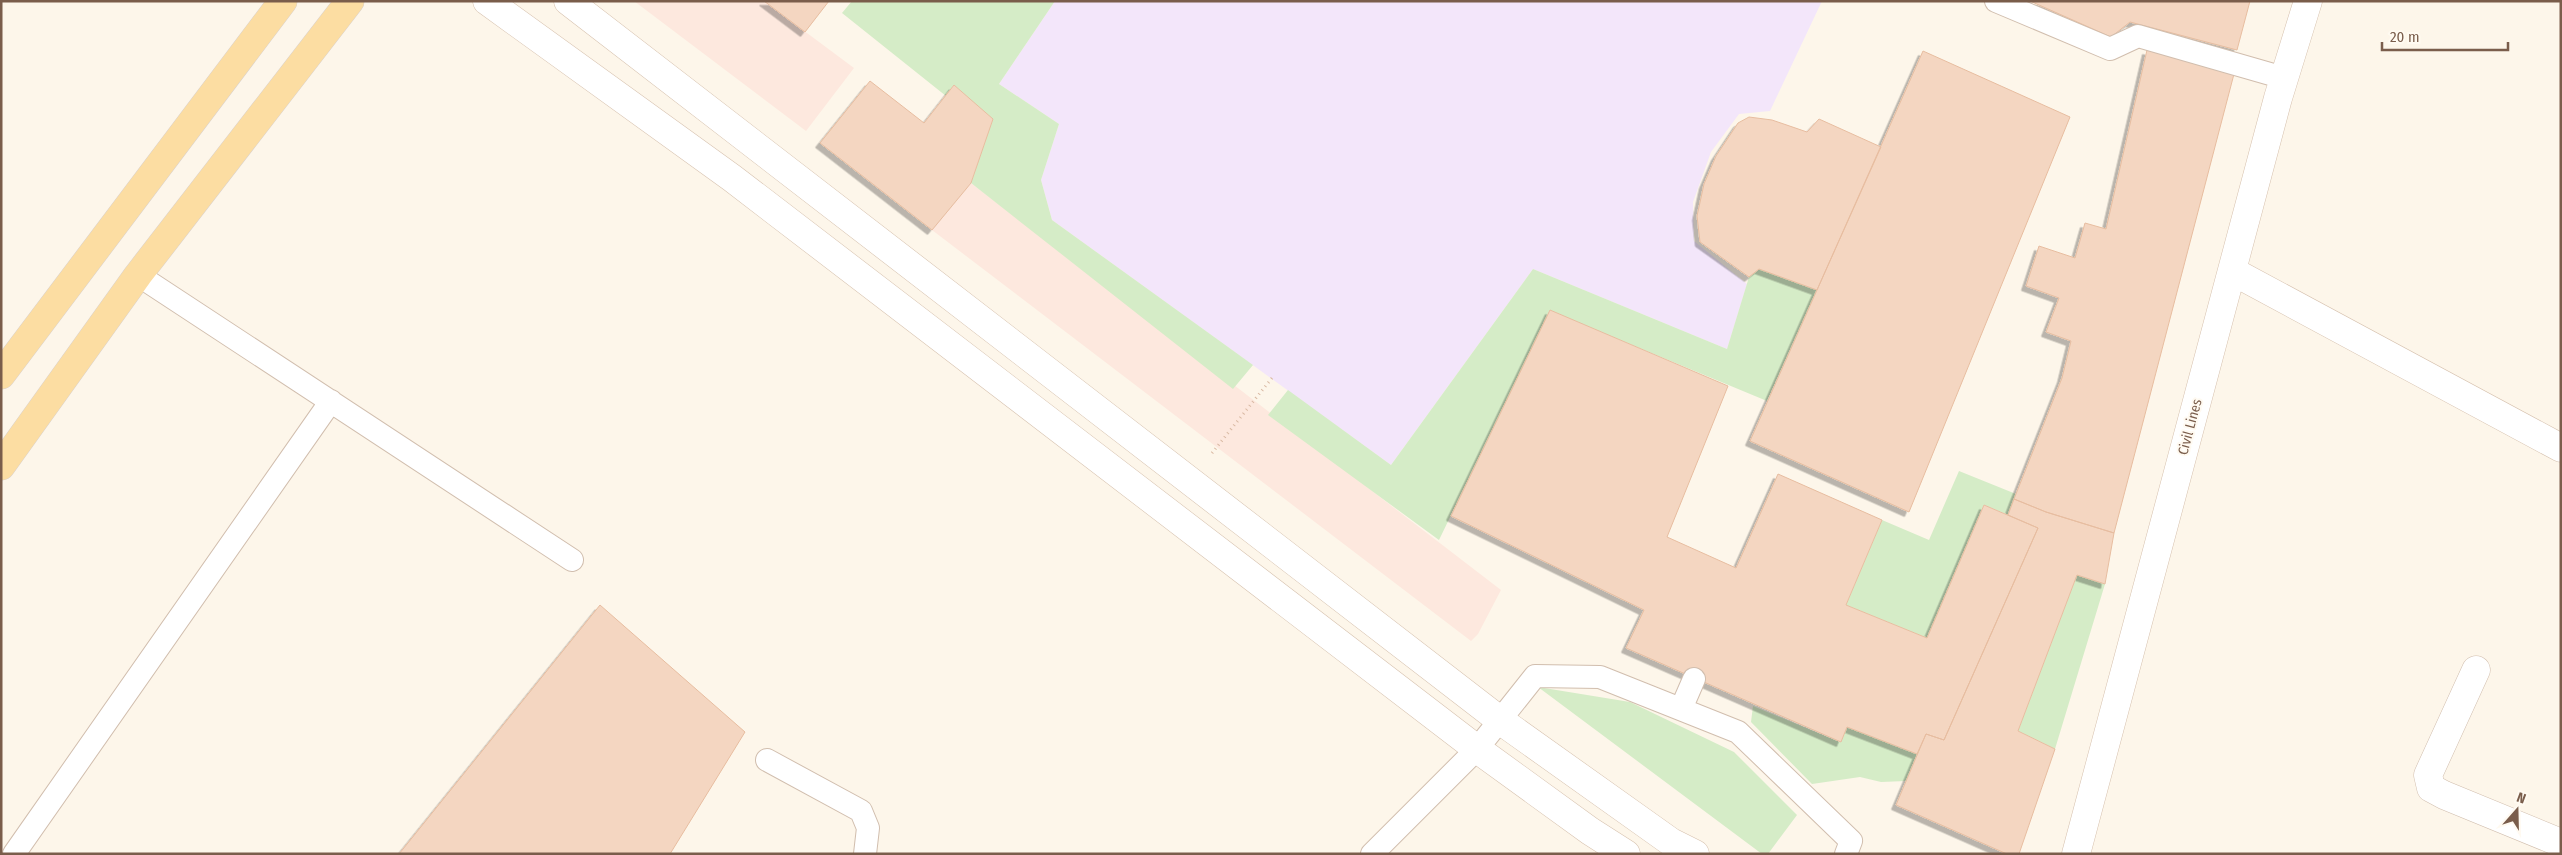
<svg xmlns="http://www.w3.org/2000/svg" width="2562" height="855" viewBox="0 0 2562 855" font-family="'Fira Sans Condensed',sans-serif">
	<defs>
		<filter id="shadow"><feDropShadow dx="-4.5" dy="4.5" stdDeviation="0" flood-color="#0004"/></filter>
	</defs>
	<rect width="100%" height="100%" fill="#fdf6ea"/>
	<!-- commercial -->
	<path fill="#fde8de" d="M634 1H764L854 68 806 131Z
		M971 183 1501 590 1478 634 1471 641 932 230Z"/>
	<!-- education -->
	<path fill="#f3e6fa" d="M1055 1H1822L1770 111 1739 114 1711 152 1693 202 1694 241 1747 284 1727 349 1533 269 1391 465 1052 220 1041 180 1059 124 999 84Z"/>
	<!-- green -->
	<path fill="#d5ecc7" d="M852 1H1055L999 84 1059 124 1041 180 1052 220 1253 365 1233 389 971 183 992 119 954 85 946 96 842 13Z
		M1533 269 1727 349 1749 277 1759 269 1817 290 1767 401 1550 311 1439 540 1268 415 1288 390 1391 465Z
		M1959 471 2016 494 2008 515 1984 505 1927 638 1846 605 1882 520 1929 540Z
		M2077 575 2105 584 2055 749 2018 731Z
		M1538 687 1630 702 1734 752 1797 815 1768 854H1762Z
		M1753 706 1840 742 1847 727 1917 754 1906 781 1881 782 1860 777 1812 784 1751 722Z"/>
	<!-- building -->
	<path fill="#f4d6c1" stroke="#e7bda0" filter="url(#shadow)" d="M764 1H829L805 32Z
		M2030 1H2250L2237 50 2130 22 2111 37Z
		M2147 50 2234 74 2114 533 2046 512 2014 499 2062 378 2071 341 2046 332 2059 298 2026 286 2039 246 2075 258 2085 223 2106 229Z
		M1923 51 2070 117 1909 512 1750 441Z
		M870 81 924 123 954 85 993 119 971 183 932 230 820 143Z
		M1749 117 1772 120 1807 132 1819 119 1881 147 1817 290 1759 269 1749 277 1700 242 1697 216 1704 184 1716 156 1738 123Z
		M1550 310 1728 386 1667 537 1736 568 1778 474 1882 520 1846 605 1927 638 1984 505 2038 528 1944 740 1926 734 1917 754 1847 727 1841 742 1626 648 1644 610 1451 516Z
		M2014 499 2046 512 2114 533 2105 584 2077 575 2018 731 2055 749 2019 854H2007L1896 805 1926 734 1944 740 2038 528 2008 515Z
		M600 605 745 732 670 854H399Z"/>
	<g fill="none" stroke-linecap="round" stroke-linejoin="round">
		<defs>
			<path id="lane" d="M1996 1 2110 49 2138 36 2284 78
				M138 275 572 560
				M1681 709 1694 679
				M767 760 861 811 868 828 865 854
				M14 854 331 401
				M1372 854 1477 749 1535 676 1600 677 1738 732 1851 841 1846 854"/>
			<path id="street" d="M2476 670 2428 775 2431 788 2444 795 2561 843"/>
			<path id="secondary" d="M487 1 732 178 1477 749 1590 831 1626 854
				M568 1 1501 721 1671 842 1695 854
				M2232 271 2561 448
				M2076 854 2278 98 2308 1"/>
			<path id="primary" d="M1 375 283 1
				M1 466 138 275 350 1"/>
		</defs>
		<!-- lane casing -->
		<use href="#lane" stroke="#d1beae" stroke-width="24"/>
		<!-- street casing -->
		<use href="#street" stroke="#d1beae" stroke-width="29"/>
		<!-- secondary casing -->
		<use href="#secondary" stroke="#d6c1ae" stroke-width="29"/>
		<!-- primary casing -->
		<use href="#primary" stroke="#dad2cd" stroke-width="29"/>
		<!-- path -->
		<path stroke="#d9b9a3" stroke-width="3" stroke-dasharray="1 4" stroke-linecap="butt" d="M1212 453 1272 378"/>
		<!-- lane -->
		<use href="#lane" stroke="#fff" stroke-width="22"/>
		<!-- street -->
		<use href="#street" stroke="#fff" stroke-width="28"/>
		<!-- secondary -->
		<use href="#secondary" stroke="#fff" stroke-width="28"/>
		<!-- primary -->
		<use href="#primary" stroke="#fcdda2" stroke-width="28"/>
	</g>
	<g text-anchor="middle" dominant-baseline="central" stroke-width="4" stroke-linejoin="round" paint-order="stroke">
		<!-- street labels -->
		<g font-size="14" fill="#7a5d4b" stroke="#fffaf1">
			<text transform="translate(2190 427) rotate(-75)">Civil Lines</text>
		</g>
	</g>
	<!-- border -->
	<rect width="2562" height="855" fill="none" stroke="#7a5d4b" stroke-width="5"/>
	<!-- north arrow -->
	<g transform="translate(2517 810) rotate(20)" stroke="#fffaf1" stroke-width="4" paint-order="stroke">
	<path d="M0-4L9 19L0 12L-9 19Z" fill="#7a5d4b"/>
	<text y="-8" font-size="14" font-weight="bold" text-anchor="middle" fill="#7a5d4b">N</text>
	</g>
	<!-- scale -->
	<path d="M2382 42v8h126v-8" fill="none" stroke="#7a5d4b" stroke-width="2.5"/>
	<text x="2390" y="42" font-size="15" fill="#7a5d4b" stroke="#fffaf1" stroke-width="4" paint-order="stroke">20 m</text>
</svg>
